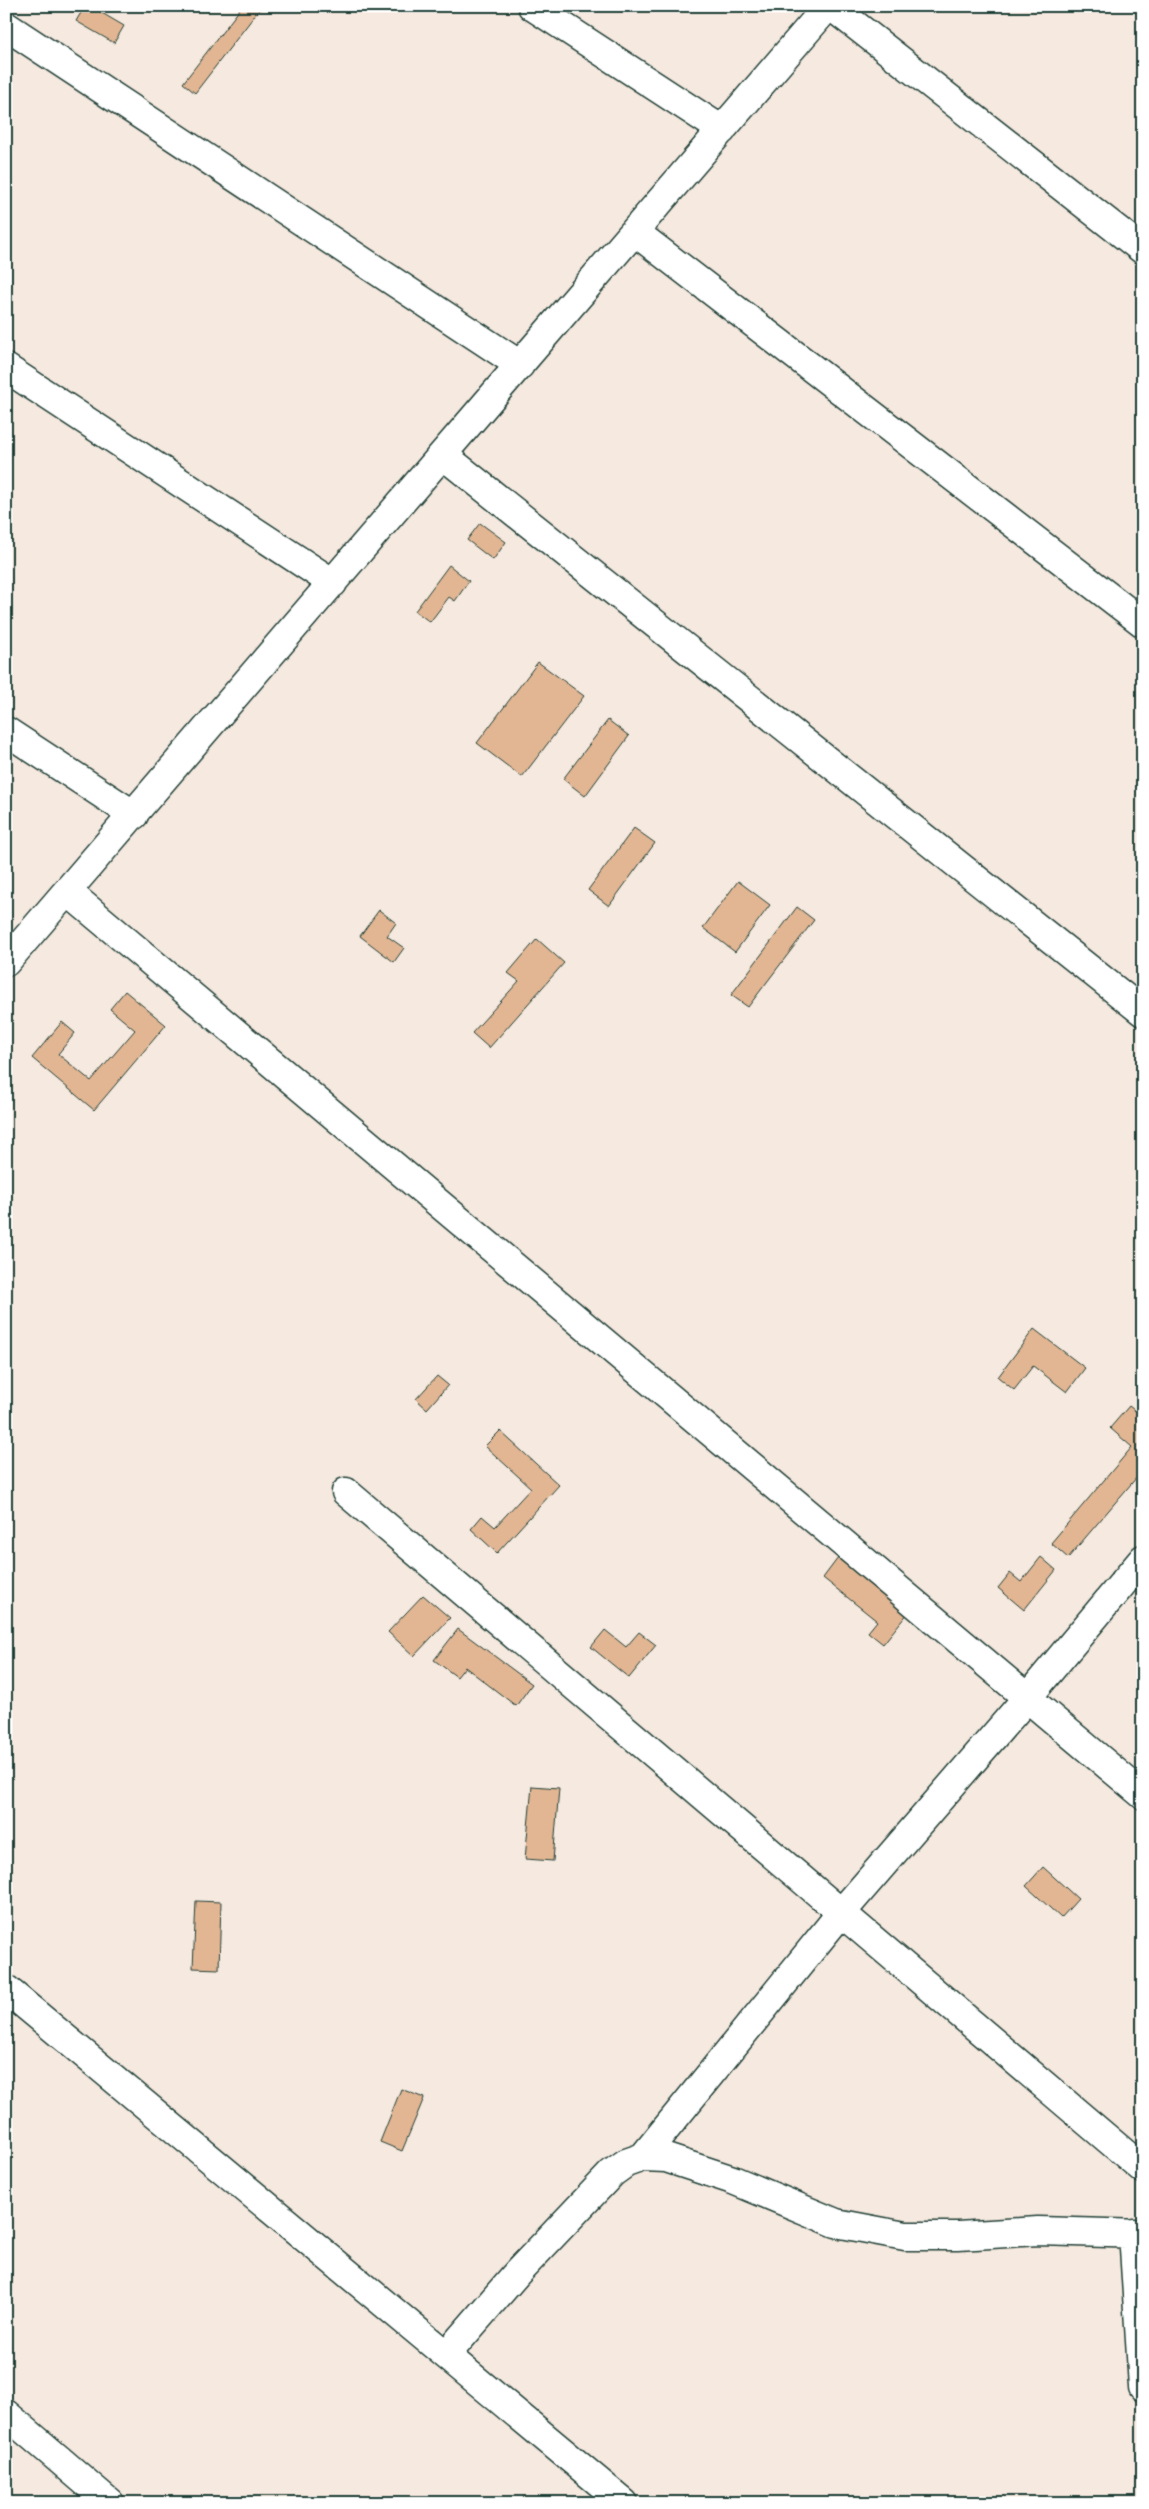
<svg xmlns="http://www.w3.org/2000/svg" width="1149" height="2509" viewBox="0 0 1149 2509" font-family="'Patrick Hand',sans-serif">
	<rect width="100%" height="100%" fill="#f6e9df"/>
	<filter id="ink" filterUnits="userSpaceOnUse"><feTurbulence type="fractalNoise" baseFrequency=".02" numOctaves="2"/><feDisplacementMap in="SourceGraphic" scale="10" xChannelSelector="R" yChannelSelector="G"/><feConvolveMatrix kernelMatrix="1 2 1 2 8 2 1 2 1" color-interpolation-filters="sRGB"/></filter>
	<g filter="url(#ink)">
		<!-- building -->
		<path fill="#e2b693" stroke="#1f3d34" d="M85 6H90L124 26 114 43 76 21Z
			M236 6H262L195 93 183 83 240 9Z
			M480 523 506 542 493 560 467 540Z
			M449 565 469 581 455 601 449 597 430 622 415 611Z
			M538 662 584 696 522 777 477 743Z
			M608 720 629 736 585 796 563 779Z
			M634 828 655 843 609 906 588 890Z
			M738 881 770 905 735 952 703 928Z
			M797 907 814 920 748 1007 731 995Z
			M379 910 396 923 387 936 404 948 394 962 360 936Z
			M537 939 564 963 489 1048 472 1033 519 981 508 973Z
			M125 991 166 1025 94 1110 32 1058 62 1022 75 1033 58 1054 91 1081 135 1030 110 1009Z
			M1034 1329 1085 1368 1067 1392 1033 1366 1014 1390 998 1377Z
			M437 1376 448 1385 427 1409 416 1399Z
			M1129 1406 1143 1417V1470L1068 1558 1051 1543 1132 1447 1110 1428Z
			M500 1431 559 1485 497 1553 471 1529 482 1516 495 1527 531 1488 485 1446Z
			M1041 1557 1056 1570 1024 1610 998 1588 1010 1573 1021 1582Z
			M838 1558 908 1613 883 1644 868 1632 877 1621 823 1578Z
			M423 1595 450 1618 414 1656 388 1632Z
			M458 1629 532 1684 516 1706 465 1667 457 1677 434 1660Z
			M605 1630 626 1647 639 1632 656 1645 629 1678 591 1647Z
			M532 1786 559 1788 553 1861 525 1859Z
			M1043 1867 1078 1899 1061 1918 1026 1886Z
			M196 1901 221 1902 219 1969 193 1968Z
			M401 2089 424 2098 402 2151 380 2142Z"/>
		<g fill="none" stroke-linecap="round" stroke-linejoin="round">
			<defs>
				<path id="minor" d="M532 6 722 130
					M831 6 1143 250
					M6 26 520 365
					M635 232 1143 623
					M6 368 333 583
					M443 455 1143 1012
					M6 731 134 815
					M68 892 1143 1795
					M6 962 828 6
					M346 1492 1143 2169
					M6 1989 624 2503
					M643 2157 841 1913 1027 1698 1143 1559
					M1133 2233 1143 2387
					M446 2355 517 2273 612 2173 626 2163 643 2157 666 2158 733 2180 836 2223 905 2236H958L1038 2231 1143 2234
					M6 2414 110 2503"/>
			</defs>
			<!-- minor casing -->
			<use href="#minor" stroke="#1f3d34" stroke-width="31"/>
			<!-- minor -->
			<use href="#minor" stroke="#fff" stroke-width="28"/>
		</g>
	</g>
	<!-- margin -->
	<rect width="1149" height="2509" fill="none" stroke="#fff" stroke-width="25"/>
	<rect x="12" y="12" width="1124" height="2484" fill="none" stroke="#1f3d34" stroke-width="2" filter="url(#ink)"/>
</svg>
